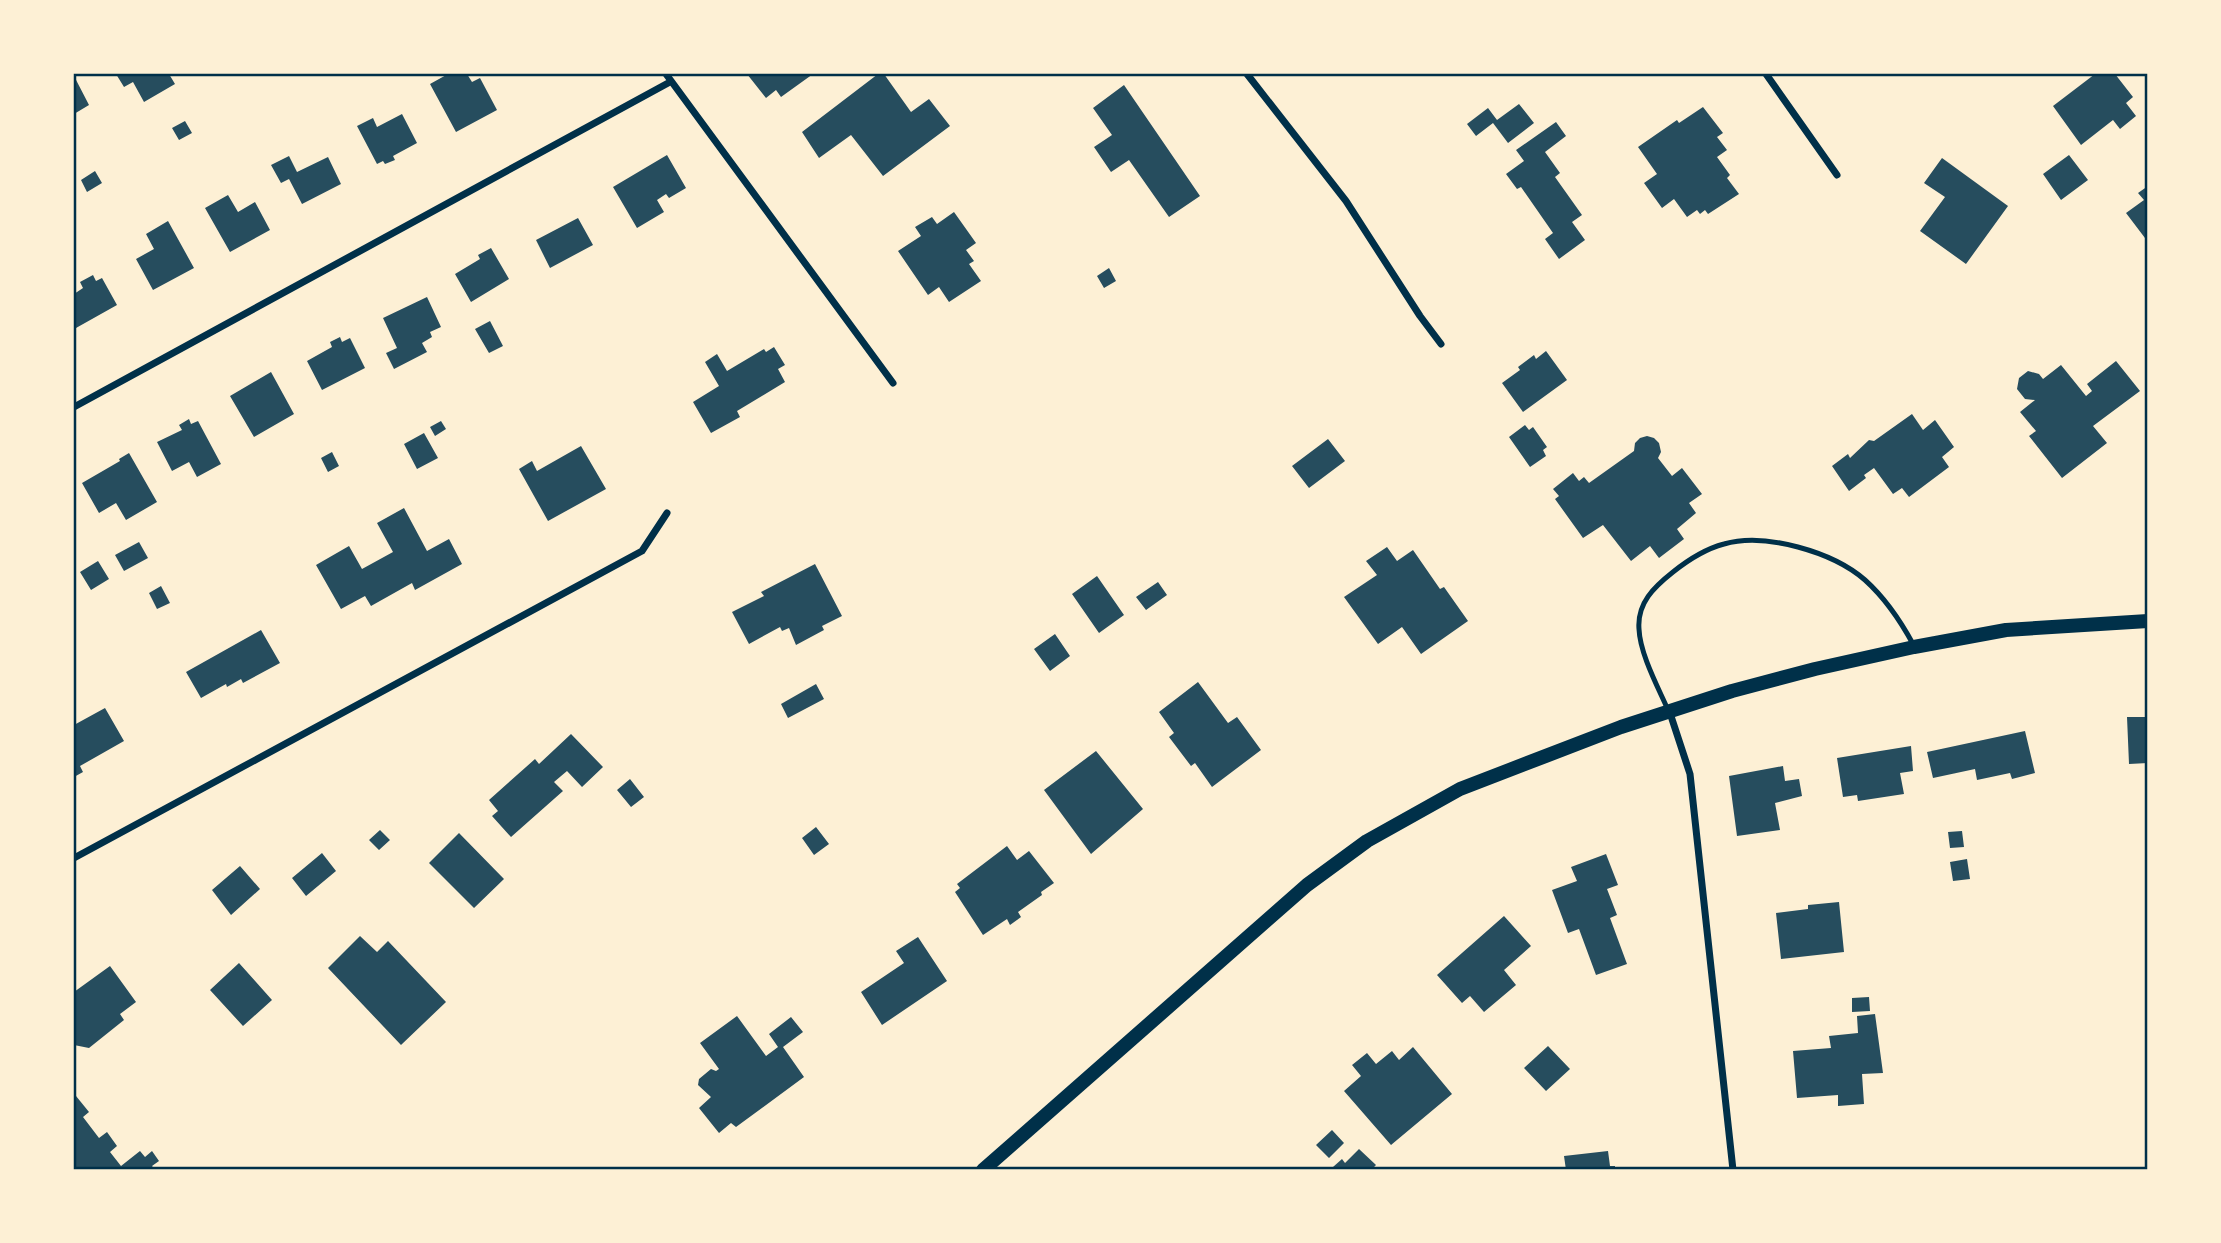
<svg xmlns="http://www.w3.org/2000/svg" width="2221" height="1243" viewBox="0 0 2221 1243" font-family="'Sofia Sans Condensed',sans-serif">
	<rect width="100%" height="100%" fill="#fdf0d5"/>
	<!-- building -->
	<path fill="#264d5e" d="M116 74H169L175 84 144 102 133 82 124 87Z
		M448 74H467L472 82 480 78 497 110 456 132 430 84Z
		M747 74H813L781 97 776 90 766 98Z
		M878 74H884L911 112 929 99 950 126 883 176 851 135 819 158 802 132Z
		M2095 74H2115L2133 97 2126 103 2136 116 2120 129 2113 120 2081 145 2053 106Z
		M74 76 89 105 74 114Z
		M1124 85 1200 196 1169 217 1129 160 1111 172 1094 147 1112 135 1093 108Z
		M1519 104 1534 123 1508 143 1493 123 1476 136 1467 124 1488 108 1497 120Z
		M1703 107 1723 133 1717 137 1727 150 1717 157 1730 175 1727 178 1739 194 1708 214 1705 210 1700 214 1697 210 1687 217 1674 199 1662 208 1644 183 1657 174 1638 147 1677 120 1679 123Z
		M402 114 417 143 393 156 395 160 385 164 383 161 377 164 357 126 373 118 377 127Z
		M185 121 192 133 179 140 172 128Z
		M1556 122 1566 136 1545 152 1560 173 1555 177 1582 215 1572 222 1585 240 1559 259 1545 239 1553 233 1521 187 1517 189 1506 174 1524 161 1516 150Z
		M667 155 686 188 669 198 666 194 657 200 664 212 637 228 613 187Z
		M2069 155 2088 180 2061 200 2043 174Z
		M289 156 297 172 328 157 341 184 302 204 289 179 281 183 271 165Z
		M1942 158 2008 206 1966 264 1920 231 1945 197 1924 183Z
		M95 171 102 183 87 192 81 180Z
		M2148 186V242L2126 213 2144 200 2138 193Z
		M228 195 238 212 255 202 270 230 230 252 205 208Z
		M954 212 976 243 966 250 974 261 969 264 981 281 949 302 939 287 928 295 898 251 921 236 915 227 932 217 937 224Z
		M578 218 593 245 550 268 536 240Z
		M168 221 194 268 153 290 136 259 154 249 146 234Z
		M491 248 509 279 471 302 455 274 480 259 478 255Z
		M1109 268 1116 281 1104 288 1097 276Z
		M93 275 96 281 102 278 117 305 76 328 74 323V294L83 288 80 282Z
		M427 297 441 327 430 332 432 337 422 343 427 352 394 369 386 353 397 348 383 318Z
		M490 321 503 346 489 353 475 329Z
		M340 337 342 342 350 338 365 368 322 390 307 361 332 347 330 342Z
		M774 347 785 365 778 369 785 382 737 411 740 417 711 433 693 402 719 386 705 362 717 354 727 371 764 349 766 352Z
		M1546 351 1567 380 1523 412 1502 383 1520 370 1518 367 1534 355 1536 359Z
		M2116 361 2140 391 2093 426 2107 443 2062 478 2029 436 2036 431 2020 412 2035 400 2025 399 2017 389 2019 378 2028 371 2039 374 2043 379 2061 365 2086 396 2092 391 2087 384Z
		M271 372 294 414 254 437 230 396Z
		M1912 414 1923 430 1935 420 1954 447 1942 457 1949 467 1909 497 1902 488 1893 494 1874 468 1864 475 1866 478 1849 491 1832 466 1848 454 1850 458 1869 440 1874 441Z
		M189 419 191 424 198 421 221 464 197 477 189 462 172 471 157 442 182 430 179 425Z
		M441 421 446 429 435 436 430 427Z
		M1525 425 1529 430 1533 427 1547 447 1543 450 1546 456 1530 467 1509 437Z
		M424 433 438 458 417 469 404 444Z
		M1647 436 1654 438 1659 443 1661 452 1658 458 1672 476 1682 468 1702 494 1689 503 1696 513 1677 529 1684 539 1659 558 1650 546 1631 561 1603 525 1583 538 1555 499 1559 496 1553 489 1573 473 1579 481 1584 477 1589 483 1634 451 1635 443 1640 438Z
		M1328 439 1345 461 1309 488 1292 466Z
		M581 446 606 489 548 521 519 469 532 461 537 471Z
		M332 452 339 466 328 472 321 458Z
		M129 453 157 502 126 520 116 503 99 513 82 483 120 461 119 459Z
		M404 508 427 551 449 539 462 564 415 590 412 583 371 606 365 596 341 609 316 565 349 546 362 569 393 552 377 523Z
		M139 542 148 558 124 571 115 555Z
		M1387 547 1397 561 1413 550 1440 589 1444 587 1468 621 1421 654 1402 627 1378 644 1344 597 1377 575 1366 561Z
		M98 561 109 579 91 590 80 572Z
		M815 564 842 616 822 626 824 630 796 645 789 628 782 631 780 627 749 644 732 612 764 596 761 592Z
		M1097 576 1124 615 1099 633 1072 594Z
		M1158 582 1167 595 1146 610 1136 597Z
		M161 586 170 603 157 609 149 593Z
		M261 630 280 663 243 683 241 679 227 687 226 684 201 698 186 672Z
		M1055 634 1070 656 1050 671 1034 649Z
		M1198 682 1228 723 1237 717 1261 750 1212 787 1195 763 1191 766 1169 737 1174 733 1159 712Z
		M816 684 824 699 788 718 781 704Z
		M105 708 124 741 80 766 83 772 74 777V725Z
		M2127 717H2148V763L2129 764Z
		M2025 731 2035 773 2012 779 2010 773 1977 780 1975 769 1933 778 1927 752Z
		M571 734 603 767 582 787 567 771 554 782 563 791 511 837 492 816 498 811 489 800 535 759 539 764Z
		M1911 746 1913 771 1900 773 1904 794 1858 801 1857 795 1843 797 1837 758Z
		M1096 751 1143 809 1091 854 1044 790Z
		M1783 766 1785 781 1799 779 1802 796 1775 803 1780 830 1737 836 1729 776Z
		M630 779 644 797 631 807 617 790Z
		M816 827 829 844 814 855 802 838Z
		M380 830 390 840 379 850 369 840Z
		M1962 831 1964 847 1950 848 1948 832Z
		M459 833 504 879 474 908 429 863Z
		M1007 846 1017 860 1029 851 1054 883 1041 892 1042 895 1018 912 1021 917 1010 925 1007 919 983 935 955 892 960 888 957 884Z
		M322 853 336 871 306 896 292 878Z
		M1606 854 1618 885 1607 889 1617 915 1610 918 1627 964 1596 975 1579 929 1568 933 1552 890 1577 881 1571 867Z
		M1967 859 1970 879 1953 881 1950 862Z
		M240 866 260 889 231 915 212 890Z
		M1839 902 1844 952 1781 959 1776 913 1808 909V905Z
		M1504 916 1531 946 1504 970 1516 985 1484 1012 1470 996 1462 1003 1437 975Z
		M360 936 377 952 388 941 446 1002 401 1045 328 968Z
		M918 937 947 981 882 1025 861 992 904 963 896 951Z
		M239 963 272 1000 243 1026 210 990Z
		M110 966 136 1002 120 1014 124 1020 89 1048 74 1045V992Z
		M1869 997 1870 1011 1852 1012V998Z
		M1875 1014 1883 1073 1862 1074 1864 1104 1838 1106V1095L1797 1098 1793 1051 1831 1048 1829 1036 1858 1033 1857 1016Z
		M737 1016 766 1056 778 1047 769 1034 791 1017 803 1032 783 1047 804 1077 736 1127 731 1123 719 1133 699 1108 711 1097 698 1085 699 1079 711 1069 716 1071 719 1069 700 1043Z
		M1548 1046 1570 1069 1546 1091 1524 1068Z
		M1413 1047 1452 1094 1391 1145 1344 1091 1361 1076 1352 1065 1367 1053 1376 1064 1392 1051 1399 1060Z
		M76 1096 89 1112 83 1117 99 1138 107 1132 117 1146 110 1152 121 1166 140 1151 145 1157 152 1151 159 1161 152 1166 155 1170H74V1098Z
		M1332 1130 1344 1143 1329 1158 1316 1145Z
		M1359 1149 1376 1165 1371 1170H1336L1333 1167 1342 1159 1345 1163Z
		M1608 1151 1610 1166H1615V1170H1566L1564 1156Z"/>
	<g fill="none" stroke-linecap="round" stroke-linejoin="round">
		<!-- service -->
		<path stroke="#003049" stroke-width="5" d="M1668 710C1658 687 1640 654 1639 629 1637 603 1654 587 1673 572 1688 560 1705 549 1724 544 1765 532 1833 552 1865 580 1885 598 1900 620 1913 644"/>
		<!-- minor -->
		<path stroke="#003049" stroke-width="7" d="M666 74 893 383
			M1247 74 1346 201 1420 316 1441 344
			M1766 74 1837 175
			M74 407 670 82
			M1670 713 1690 774 1733 1170
			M74 858 642 551 667 513"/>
		<!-- secondary -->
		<path stroke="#003049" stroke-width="14" d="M983 1170 1307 885 1367 841 1460 789 1621 727 1732 691 1815 669 1914 647 2006 630 2148 621"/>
	</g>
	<!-- border -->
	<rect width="2221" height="1243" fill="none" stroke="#fdf0d5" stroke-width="150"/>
	<rect x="75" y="75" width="2071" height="1093" fill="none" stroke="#003049" stroke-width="2.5"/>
</svg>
